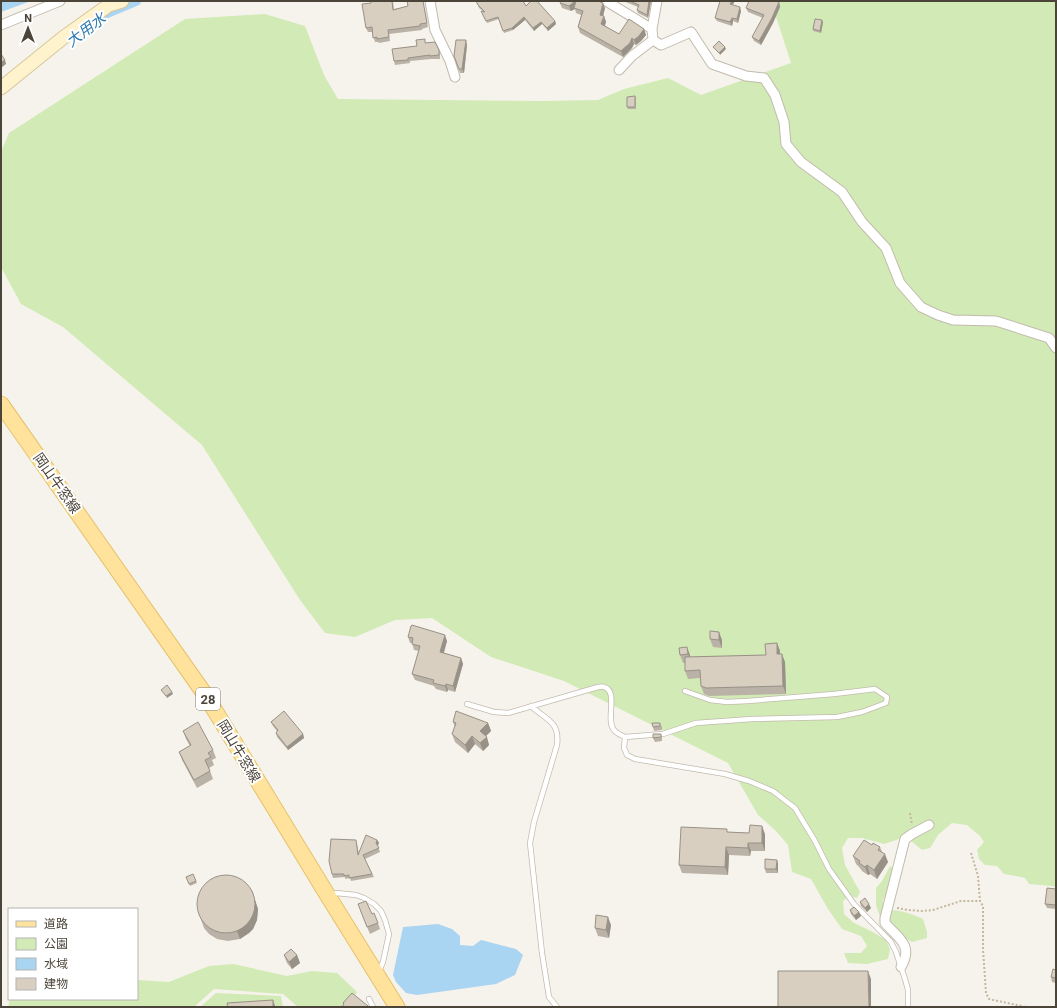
<svg xmlns="http://www.w3.org/2000/svg" width="1057" height="1008" viewBox="0 0 1057 1008" font-family="Roboto,'Noto Sans JP',sans-serif">
	<rect width="100%" height="100%" fill="#f6f3ec"/>
	<!-- green -->
	<path fill="#d2eab5" d="M771 1H1056V887L1051 886 1029 884 1025 878 1016 876 1004 874 997 866 985 865 979 859 977 850 984 842 980 836 967 825 952 823 938 835 930 848 922 850 910 840 899 839 884 844 862 838H848L842 848 845 865 860 892 857 898 850 896 843 901 844 914 854 923 873 932 886 940 890 949 888 959 867 964 848 963 844 953H861L867 946 861 936 842 929 828 909 811 879 792 872 788 845 776 831 758 815 728 763 564 681 491 657 432 618 395 620 355 637 325 633 300 600 202 445 63 327 21 304 1 267V152L9 133 185 19 265 14 305 26 324 75 338 99 544 101 598 100 624 89 668 78 701 95 791 63Z
		M890 866 894 870 890 887 883 900V908L888 911C897 908 914 915 923 919L927 932V938L912 942 903 937 889 934 883 926 876 905V888L882 881Z
		M233 964 287 976 312 971 337 973 357 992 348 1007H298L283 994 214 989 194 1007H8L10 999H137V980L169 982 209 966Z
		M216 993 281 996 283 1007H200Z"/>
	<!-- water -->
	<path fill="#a9d4f2" d="M1 1H31L1 12Z
		M438 924 452 929 460 936V945L473 946 481 940 516 949 523 955 515 975 496 984 417 995 406 993 396 982 393 975 403 927Z"/>
	<g fill="none" stroke-linecap="round" stroke-linejoin="round">
		<!-- canal -->
		<path stroke="#a9d4f2" stroke-width="10" d="M100 18 105 14 136 1"/>
		<defs>
			<path id="lane" d="M685 691 710 700 727 702 748 701 834 694 875 689 887 697 886 703 862 712 837 717 752 719 696 723 663 734 625 737 624 748 627 755 635 759 725 774 749 781 773 791 795 808 815 841 829 869 854 904 891 942 896 952 905 979 908 990V1007
				M467 704 494 712 508 713 598 687C600 687 602 686 604 687 619 691 605 720 614 730 617 734 621 735 625 737
				M531 706C546 720 560 721 557 745L534 822 530 843 542 953 549 997 557 1007
				M331 895 336 893 356 895 364 898 374 904 381 911 385 920 389 934 383 962 379 971
				M369 999 373 1007"/>
			<path id="street" d="M430 1 435 30 450 61 455 77
				M606 1 652 29 653 40 661 45 691 32 712 64 746 76 764 78 775 95 784 122 786 144 801 162 842 192 862 222 886 248 900 283 921 307 938 315 953 320 996 321 1049 338 1056 348
				M1 25 60 1
				M652 29 657 1
				M619 70 632 56 653 40
				M901 967C914 945 898 938 885 923V918L905 839 912 834 929 825"/>
			<path id="secondary" d="M1 88 64 37 109 5 122 1"/>
			<path id="primary" d="M1 404 206 696 328 896 397 1007"/>
		</defs>
		<!-- lane casing -->
		<use href="#lane" stroke="#c2bbae" stroke-width="6"/>
		<!-- street casing -->
		<use href="#street" stroke="#c2bbae" stroke-width="11"/>
		<!-- secondary casing -->
		<use href="#secondary" stroke="#d6c79b" stroke-width="15"/>
		<!-- primary casing -->
		<use href="#primary" stroke="#e6c16a" stroke-width="17"/>
		<!-- path -->
		<path stroke="#c4b79f" stroke-width="2" stroke-dasharray="2 2" stroke-linecap="butt" d="M910 813 912 825
			M971 853 978 876 980 901 983 906V949L986 993 989 999 1026 1007
			M897 908 908 910 922 911 933 910 961 901H980"/>
		<!-- lane -->
		<use href="#lane" stroke="#fff" stroke-width="4.5"/>
		<!-- street -->
		<use href="#street" stroke="#fff" stroke-width="9"/>
		<!-- secondary -->
		<use href="#secondary" stroke="#fff3cd" stroke-width="13"/>
		<!-- primary -->
		<use href="#primary" stroke="#ffe39c" stroke-width="15"/>
	</g>
	<!-- wall -->
	<path fill="#bab2a6" d="M371 1H393L394 9 408 6 407 1H423L428 27 422 29V30L389 34 390 41 379 43 378 42H375L372 32H368L366 28 371 3Z
		M476 1 526 6 555 21 556 24 548 31 542 24 534 31 525 20 513 30 504 33 499 19 487 23 482 14 483 11 479 8Z
		M623 1H651L648 18 638 13 637 10 638 7Z
		M779 2 780 7 773 23 761 45 754 41 752 37 763 18 748 12 746 8Z
		M560 3 605 8 603 16H604L606 22 605 26 619 34 644 29 646 35 641 41 636 45 634 44 632 48 623 57 580 33 578 27 581 15 576 13 575 9 571 11 562 8Z
		M733 5 741 11 738 23 733 21 732 26 717 21 715 18Z
		M823 22 821 33 813 31V29Z
		M426 43 439 50 440 54V59H431L410 61V63L395 65 394 61 417 46Z
		M467 45 464 73H460L454 56Z
		M635 96 636 98V109H628L627 107Z
		M408 637 447 641 444 653 461 658 463 664 455 692 448 690 447 692 436 689 434 686 415 680 412 674 419 651 414 650 412 643H410Z
		M710 639 722 640V648L713 647Z
		M777 643 780 651V654L785 662 786 694 709 696 704 694 701 686 700 678 688 679 685 671V663H683L680 655 679 648 690 655V657L766 655Z
		M271 722 303 734 304 738 288 750 277 737 276 733 277 731 273 726Z
		M453 722 488 723 491 731 486 736 489 745 483 751 475 744 468 753 455 742 452 734 455 727Z
		M660 723 662 727V730L654 731 653 727Z
		M183 731 213 750 216 758 212 760 214 765 209 768 213 779 197 788 182 760 179 752 190 746 186 739Z
		M661 734 662 738V741L655 742 653 738Z
		M728 832 765 834V851H751L750 856 729 855 728 875 682 873 679 865Z
		M377 840 379 843 378 846 380 852 365 859 374 877 351 881 350 878 345 879V877L333 878 332 874 357 844 359 854Z
		M872 845 880 847 882 852 888 862 877 879 870 874 868 875 862 871 860 868 856 864 853 856Z
		M777 860 778 864V873H766L765 869Z
		M193 874 197 883 190 886 186 877Z
		M1056 889V909L1047 908 1045 904Z
		M252 891 258 909 257 920 253 929 249 933 240 939 228 941 217 939 209 934 204 928 199 914Z
		M860 902 871 908 867 912 861 906Z
		M360 910 372 914 378 923 380 929 370 934Z
		M850 910 859 912 861 916 856 920 851 914Z
		M611 925 609 938 598 936 595 928Z
		M284 955H297L300 963 292 969 287 963Z
		M1056 970V983L1052 982 1051 977Z"/>
	<!-- shaded-wall -->
	<path fill="#979187" d="M575 1H576L575 9 571 11 569 6Z
		M649 1H651L648 18 647 15Z
		M732 1H735L731 8 730 4Z
		M779 2 780 7 773 23 761 45 759 41Z
		M603 3 605 8 602 20 600 15Z
		M740 7 741 11 738 23 737 19Z
		M604 16 606 22 603 30 601 24Z
		M524 17 525 20 513 30 512 28Z
		M732 18 733 21 732 26 730 22Z
		M822 20 823 22 821 33 820 31Z
		M555 21 556 24 548 31 547 28Z
		M541 22 542 24 534 31 533 28Z
		M644 29 646 35 641 41 636 45 634 40Z
		M632 38 634 44 632 48 623 57 621 51Z
		M466 40 467 45 464 73 462 69Z
		M725 47 726 49 720 55 719 53Z
		M5 60 6 64 1 68V62Z
		M719 632 722 640V648L719 640Z
		M445 635 447 641 442 658 440 652Z
		M777 643 780 651V663L777 654Z
		M687 647 690 655 691 662 688 654Z
		M782 654 785 662 786 694 783 686Z
		M461 658 463 664 455 692 453 686Z
		M446 684 448 690 447 692 445 686Z
		M172 692 173 694 167 698 166 696Z
		M488 723 491 731 483 739 480 731Z
		M303 734 304 738 288 750 287 747Z
		M472 736 475 744 468 753 465 745Z
		M487 737 489 745 483 751 480 743Z
		M762 826 765 834V851L762 843Z
		M377 840 379 843 377 846 376 843Z
		M748 843 751 851 750 856 748 848Z
		M726 847 729 855 728 875 725 867Z
		M885 854 888 862 877 879 874 870Z
		M777 860 778 864V873L776 869Z
		M867 865 870 874 868 875 865 867Z
		M252 891 258 909 257 920 253 929 249 933 240 939 237 931Z
		M869 904 871 908 867 912 865 908Z
		M859 912 861 916 856 920 854 916Z
		M608 917 611 925 609 938 606 930Z
		M297 955 300 963 292 969 289 962Z
		M868 971 871 979V1007H869Z
		M273 1000 275 1006V1007H273Z"/>
	<!-- building -->
	<path fill="#d8cfc1" stroke="#979187" d="M371 1H392L393 10 408 6 407 1H423L427 23 420 24V26L388 30 389 37 377 39V37L373 38 372 27 366 28 362 4 371 3Z
		M476 1H523L526 6 531 1H537L555 21 547 28 541 22 533 28 524 17 512 28 503 31 498 17 486 21 481 11 485 12 478 5Z
		M561 1H575L569 6 560 3Z
		M576 1H598L603 3 600 15 604 16 601 24 619 34 629 19 644 29 639 36 634 40 632 38 630 43 621 51 578 27 583 11 574 8Z
		M630 1H649L647 15 637 10 639 5Z
		M720 1H732L730 4 740 7 737 19 732 18 730 22 715 18Z
		M749 1H775L779 2 772 18 759 41 752 37 764 15 746 8Z
		M815 19 822 20 820 31 813 29Z
		M425 39V43L435 42 439 50V55L430 56V55L408 58V60L394 61 392 49 417 46 416 40Z
		M456 40H466L462 69H459L454 56Z
		M719 41 725 47 719 53 713 47Z
		M1 54 5 60 1 62Z
		M635 96V107H627V97Z
		M412 625 445 635 440 652 461 658 453 686 446 684 445 686 433 683 434 680 412 674 420 646 412 644 413 638 408 637 411 626Z
		M710 631 719 632V640L710 639Z
		M777 643V654H782L783 686 706 688 701 686 700 670 685 671V657L766 655 765 644Z
		M687 647 688 654 680 655 679 648Z
		M167 685 172 692 166 696 161 690Z
		M284 711 303 734 287 747 276 733 278 730 271 722Z
		M456 711 488 723 480 731 487 737 480 743 472 736 465 745 452 734 456 723 453 722Z
		M198 722 213 750 208 753 211 757 205 760 210 771 194 780 179 752 191 745 183 731Z
		M652 723H660V726L653 727Z
		M653 734H661V737L653 738Z
		M750 825 762 826V843H748V848L726 847 725 867 679 865 681 827 727 829V832L749 833Z
		M366 835 377 840 376 843 379 848 363 855 372 874 349 878V875L344 876V874H332L329 861 331 839 356 840 358 855Z
		M864 840 872 845 873 843 880 847 878 850 885 854 874 870 867 865 865 867 859 863 860 861 853 856Z
		M765 859 777 860 776 869H765Z
		M193 874 196 881 189 884 186 877Z
		M197 904a29 29 0 1 1 58 0a29 29 0 1 1-58 0Z
		M1047 888 1056 889V905L1045 904Z
		M865 898 869 904 865 908 860 902Z
		M366 901 372 914 374 913 378 923 367 927 358 904Z
		M854 907 859 912 854 916 850 910Z
		M596 915 608 917 606 930 595 928Z
		M291 949 297 955 289 962 284 955Z
		M1053 969 1056 970V978L1051 977Z
		M778 971H868L869 1007H778Z
		M352 993 368 1006 367 1007H342L344 1004 343 1003Z
		M273 1000V1007H228L227 1003Z"/>
	<g text-anchor="middle" dominant-baseline="central" stroke-width="4" stroke-linejoin="round" paint-order="stroke">
		<!-- shield labels -->
		<rect fill="#fff" stroke="#817c74" stroke-width="1" x="196" y="688" width="24" height="22" rx="3"/>
		<g font-size="13" font-weight="bold" fill="#4b4439">
			<text x="208" y="699">28</text>
		</g>
		<!-- street labels -->
		<g font-size="14" fill="#4b4439" stroke="#fff">
			<text transform="translate(57 483) rotate(55)">岡山牛窓線</text>
			<text transform="translate(239 751) rotate(59)">岡山牛窓線</text>
		</g>
		<!-- water labels -->
		<g font-size="15" font-style="italic" fill="#2e7ab2" stroke="#fff">
			<text transform="translate(86 30) rotate(-37)">大用水</text>
		</g>
	</g>
	<!-- border -->
	<rect width="1057" height="1008" fill="none" stroke="#4b4439" stroke-width="4"/>
	<!-- legend -->
	<rect x="8" y="908" width="130" height="92" fill="#ffffff" stroke="#b7b4b0"/>
	<rect x="16" y="921" width="20" height="6" fill="#ffe39c" stroke="#b7b4b0"/>
	<text x="44" y="928" font-size="12" fill="#4b4439">道路</text>
	<rect x="16" y="938" width="20" height="12" fill="#d2eab5" stroke="#b7b4b0"/>
	<text x="44" y="948" font-size="12" fill="#4b4439">公園</text>
	<rect x="16" y="958" width="20" height="12" fill="#a9d4f2" stroke="#b7b4b0"/>
	<text x="44" y="968" font-size="12" fill="#4b4439">水域</text>
	<rect x="16" y="978" width="20" height="12" fill="#d8cfc1" stroke="#b7b4b0"/>
	<text x="44" y="988" font-size="12" fill="#4b4439">建物</text>
	<!-- north arrow -->
	<g transform="translate(28 28)" stroke="#ffffff" stroke-width="3" paint-order="stroke">
	<path d="M0-3L7 15L0 10L-7 15Z" fill="#4b4439"/>
	<text y="-6" font-size="11" font-weight="bold" text-anchor="middle" fill="#4b4439">N</text>
	</g>
</svg>
